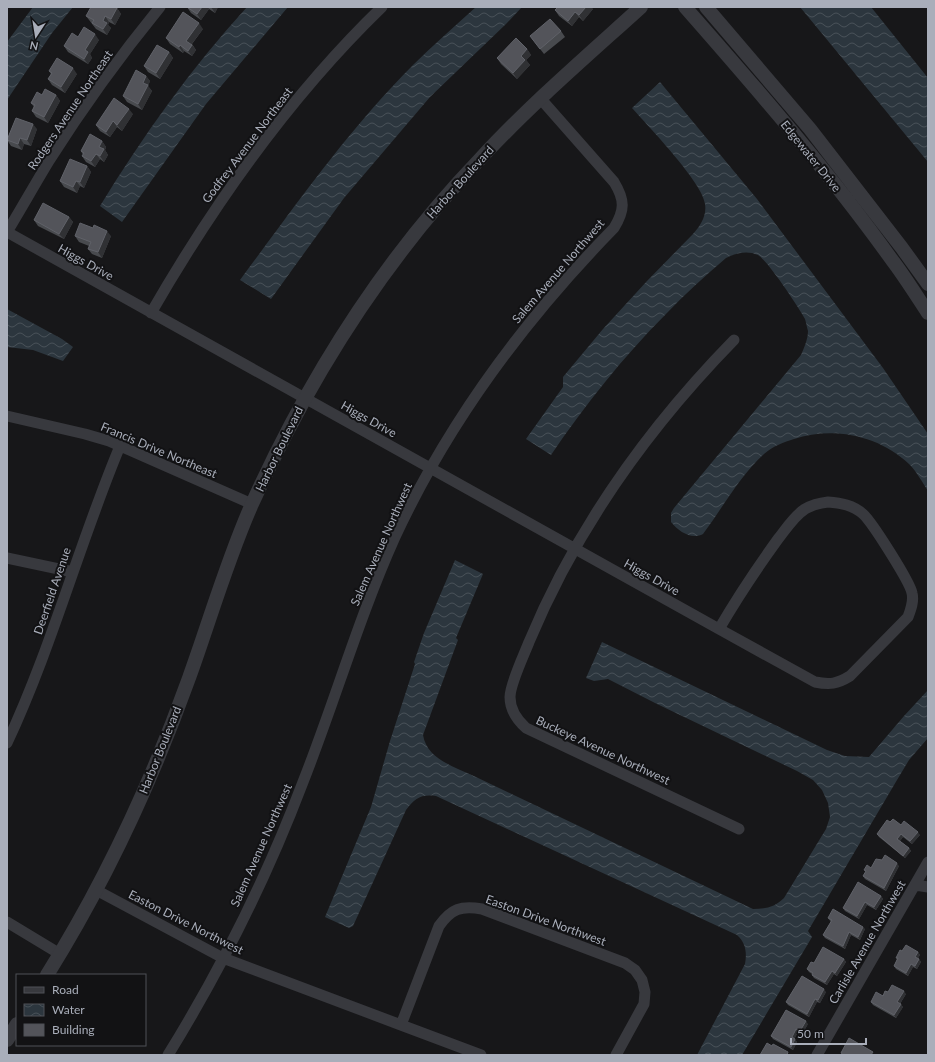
<svg xmlns="http://www.w3.org/2000/svg" width="935" height="1062" viewBox="0 0 935 1062" font-family="Lato,sans-serif">
	<defs>
		<pattern id="water-waves" width="16" height="10" patternUnits="userSpaceOnUse"><rect width="16" height="10" fill="#2c363e"/><path d="M0 5q4-4 8 0t8 0" fill="none" stroke="#485158"/></pattern>
	</defs>
	<rect width="100%" height="100%" fill="#171719"/>
	<!-- water -->
	<path fill="url(#water-waves)" d="M33 7H73L52 33 7 100V42Z
		M247 7H288L206 104 122 222 100 206C143 136 191 68 247 7Z
		M476 7H522L506 24 430 97 344 198 271 299 240 280C295 206 348 130 413 65 433 45 455 26 476 7Z
		M800 7H871L928 78V162Z
		M660 82 757 199 883 368 928 434V491C922 482 917 472 909 464 879 435 832 426 794 439 784 442 773 446 764 454 740 476 723 507 703 534 692 540 679 532 671 522V513L674 508 801 355C804 348 808 339 808 331 807 328 806 322 805 319 799 308 768 261 758 255 747 250 736 253 726 258 705 276 685 294 666 314 623 357 585 405 551 455L526 439 563 387V377L603 329 647 281 693 234C700 226 707 216 705 204 703 183 648 126 632 108Z
		M7 309 62 339 73 347 63 361 33 350 7 347Z
		M455 560 483 574 456 638 458 640 423 735C427 760 456 767 476 777L753 909C766 909 775 907 784 898L826 829 830 817 828 803 822 790 813 780 797 771 655 703 608 679 594 681 586 678 602 642 827 750 845 756 869 757 904 716 928 690V738L909 760 897 780 808 931 812 937 742 1055H697L745 964C747 953 746 943 737 935L436 796C421 794 415 798 406 810L353 926 349 928 325 917 371 807 390 741 415 664 414 662 424 633Z"/>
	<g fill="none" stroke-linecap="round" stroke-linejoin="round">
		<!-- minor -->
		<path stroke="#38393e" stroke-width="11" d="M7 232 719 629
			M7 232C21 209 35 184 49 161 83 107 120 56 160 7
			M151 313C215 202 290 96 382 7
			M734 340C648 428 576 529 529 642 524 655 510 684 510 697 510 710 516 719 526 728L739 829
			M7 416 85 434 109 441 252 504
			M828 502C841 503 853 505 863 514 872 522 910 582 912 593 914 601 911 609 908 617L850 676C837 684 830 685 815 682L719 629C737 598 757 568 778 539 786 529 794 516 805 509 812 505 820 503 828 502Z
			M7 558 73 572
			M7 743C52 647 79 544 120 446
			M915 885 928 887
			M96 890 223 958 401 1025
			M7 922 60 954
			M168 1055C221 969 267 877 303 782 335 701 359 617 395 537 449 421 525 319 614 228 625 210 625 200 614 182L540 98
			M481 1055 401 1025 439 926C451 909 461 905 482 909L625 963 635 970 642 980 645 992 644 1004 616 1055
			M817 1055 928 862"/>
		<!-- tertiary -->
		<path stroke="#38393e" stroke-width="14" d="M685 7C757 89 829 172 892 260 905 277 916 295 928 313
			M706 7 810 129 902 248 928 284
			M47 975C105 882 152 781 189 678 210 620 227 560 252 504 309 378 385 258 481 158 531 104 587 56 641 7
			M7 1040 17 1024"/>
	</g>
	<!-- wall -->
	<path fill="#484a4e" d="M115 7 117 8 121 14 115 25 109 22 108 25 111 28 107 35 96 29 86 16Z
		M187 7H218L215 13 209 9 201 20 191 13Z
		M593 9 583 21 579 17 572 26 559 16 555 10Z
		M203 29 192 44 196 50 192 56 184 51 183 53 170 44 166 38Z
		M561 31 565 37 544 54 530 36Z
		M78 37 99 40 90 54 92 58 88 64 68 52 64 46Z
		M527 49 531 55 526 60 530 65 517 79 501 64 497 58Z
		M169 52 173 58 160 79 148 72 144 66Z
		M49 71 77 74 65 93 52 85 48 79 51 74Z
		M146 76 150 81 148 86 152 91 142 110 127 102 123 96Z
		M56 95 60 101 48 123 36 117 32 111 34 107 31 103Z
		M133 114 122 131 117 127 110 137 100 131 96 125Z
		M37 129 31 146 24 144 22 150 11 146 7 140Z
		M102 141 106 147 105 150 108 155 104 162 100 159 95 167 86 162 82 156 83 155 81 151Z
		M87 166 91 172 84 188 80 186 77 193 64 187 60 181Z
		M69 217 73 222 64 239 38 226 34 220Z
		M75 236H111L102 258 92 254 88 249 89 246 79 242Z
		M901 825 920 835 912 844 903 837 900 841 909 848 911 851 905 858 879 837 877 834Z
		M899 866 886 891 865 879 863 876 866 872 864 870 871 868Z
		M881 896 883 899 876 910 867 905 859 919 845 911 843 908Z
		M828 918 865 929 860 940 851 935 845 949 825 938 823 935 831 922Z
		M902 951 918 952 920 955 918 958 921 962 917 969 913 967 908 976 896 969 894 966 897 959 896 958Z
		M844 959 846 962 837 976 834 974 827 985 814 978 812 975V974L809 972 807 969 814 963Z
		M826 992 820 1003 817 1002 809 1017 788 1005 786 1002Z
		M888 992 906 994 900 1004 903 1007 896 1018 873 1005 871 1002Z
		M808 1024 802 1034 798 1032 794 1039 797 1042 793 1050 773 1039 771 1036Z"/>
	<!-- shaded-wall -->
	<path fill="#303134" d="M202 7H208L209 9 201 20 197 14Z
		M211 7H218L215 13Z
		M586 7H592L593 9 583 21 579 15Z
		M117 8 121 14 115 25 111 19Z
		M575 12 579 17 572 26 568 21Z
		M105 16 109 22 108 25 111 28 107 35 103 29V21Z
		M199 23 203 29 190 46 186 41Z
		M95 34 99 40 90 54 92 58 88 64 84 59 85 50Z
		M180 45 184 51 183 53 179 47Z
		M192 45 196 50 192 56 188 51Z
		M527 49 531 55 526 60 530 65 517 79 513 73 521 56Z
		M169 52 173 58 160 79 156 73Z
		M73 68 77 74 65 93 61 87Z
		M146 76 150 81 148 86 152 91 142 110 138 104 143 83Z
		M56 95 60 101 48 123 44 117Z
		M129 109 133 114 122 131 117 125Z
		M113 121 117 127 110 137 106 132Z
		M33 124 37 129 31 146 27 140Z
		M20 138 24 144 22 150 18 144Z
		M102 141 106 147 105 150 108 155 104 162 100 156 99 147Z
		M96 154 100 159 95 167 91 161Z
		M87 166 91 172 84 188 80 182Z
		M76 181 80 186 77 193 73 187Z
		M69 217 73 222 64 239 59 234Z
		M107 231 111 236 102 258 98 252Z
		M918 832 920 835 912 844 910 841Z
		M901 834 903 837 899 842 897 839Z
		M909 848 911 851 905 858 903 856Z
		M897 863 899 866 886 891 884 888Z
		M881 896 883 899 876 910 874 907Z
		M865 902 867 905 859 919 857 916Z
		M863 927 865 929 860 940 858 937Z
		M849 932 851 935 845 949 843 946Z
		M918 952 920 955 917 960 915 957Z
		M844 959 846 962 837 976 835 973Z
		M919 959 921 962 917 969 915 966Z
		M911 964 913 967 908 976 906 973Z
		M832 971 834 974 827 985 825 982Z
		M824 989 826 992 820 1003 818 1000Z
		M904 991 906 994 899 1005 897 1002Z
		M815 999 817 1002 809 1017 807 1014Z
		M901 1004 903 1007 896 1018 894 1015Z
		M806 1021 808 1024 802 1034 800 1031Z
		M796 1029 798 1032 794 1040 792 1037Z
		M795 1039 797 1042 793 1050 791 1047Z"/>
	<!-- building -->
	<path fill="#53545a" stroke="#606269" d="M91 7H114L117 8 111 19 105 16 103 21 107 23 103 29 92 23 94 20 86 16Z
		M187 7H202L197 14Z
		M558 7H586L579 15 575 12 568 21 555 10Z
		M183 12 199 23 186 41 192 45 188 51 180 45 179 47 166 38Z
		M550 19 561 31 540 49 530 36Z
		M84 27 95 34 85 50 88 52 84 59 64 46 72 33 78 37Z
		M516 38 527 49 521 56 525 60 513 73 497 58Z
		M157 45 169 52 156 73 144 66Z
		M57 58 73 68 61 87 48 79 52 73 49 71Z
		M136 70 146 76 143 83 148 85 138 104 123 96Z
		M45 89 56 95 44 117 32 111 35 105 31 103 37 92 42 95Z
		M114 98 129 109 117 125 113 121 106 132 96 125Z
		M16 118 33 124 27 140 20 138 18 144 7 140Z
		M90 134 102 141 99 147 104 149 100 156 96 154 91 161 82 156 84 153 81 151Z
		M70 159 87 166 80 182 76 181 73 187 60 181Z
		M43 203 69 217 59 234 34 220Z
		M80 223 93 228 94 225 107 231 98 252 88 249 91 242 75 236Z
		M893 819 901 825 904 821 918 832 910 841 901 834 897 839 909 848 903 856 877 834 887 820 890 822Z
		M885 855 897 863 884 888 863 876 866 871 864 870 867 865 871 868 876 859 882 860Z
		M858 882 881 896 874 907 865 902 857 916 843 908Z
		M833 909 863 927 858 937 849 932 843 946 823 935 832 920 828 918Z
		M906 945 918 952 915 957 919 959 915 966 911 964 906 973 894 966 898 958H896L900 950 902 951Z
		M823 947 844 959 835 973 832 971 825 982 812 975 813 973 807 969 811 962 814 963Z
		M802 976 824 989 818 1000 815 999 807 1014 786 1002Z
		M892 985 904 991 897 1002 901 1004 894 1015 871 1002 876 992 883 996 885 991 888 992Z
		M786 1010 806 1021 800 1031 796 1029 792 1037 795 1039 791 1047 771 1036Z
		M849 1038 873 1052 871 1055H844L841 1053Z
		M767 1043 772 1046 773 1044 788 1052 787 1055H760Z"/>
	<g text-anchor="middle" dominant-baseline="central" stroke-width="4" stroke-linejoin="round" paint-order="stroke">
		<!-- street labels -->
		<g font-size="12" fill="#a9aeba" stroke="#121214">
			<text transform="translate(70 110) rotate(-56)">Rodgers Avenue Northeast</text>
			<text transform="translate(247 145) rotate(-53)">Godfrey Avenue Northeast</text>
			<text transform="translate(811 156) rotate(51)">Edgewater Drive</text>
			<text transform="translate(460 182) rotate(-48)">Harbor Boulevard</text>
			<text transform="translate(86 262) rotate(29)">Higgs Drive</text>
			<text transform="translate(558 271) rotate(-49)">Salem Avenue Northwest</text>
			<text transform="translate(369 419) rotate(29)">Higgs Drive</text>
			<text transform="translate(279 449) rotate(-64)">Harbor Boulevard</text>
			<text transform="translate(159 450) rotate(23)">Francis Drive Northeast</text>
			<text transform="translate(381 544) rotate(-66)">Salem Avenue Northwest</text>
			<text transform="translate(652 577) rotate(29)">Higgs Drive</text>
			<text transform="translate(52 591) rotate(-71)">Deerfield Avenue</text>
			<text transform="translate(160 750) rotate(-68)">Harbor Boulevard</text>
			<text transform="translate(603 750) rotate(25)">Buckeye Avenue Northwest</text>
			<text transform="translate(261 845) rotate(-66)">Salem Avenue Northwest</text>
			<text transform="translate(546 920) rotate(20)">Easton Drive Northwest</text>
			<text transform="translate(186 922) rotate(27)">Easton Drive Northwest</text>
			<text transform="translate(867 942) rotate(-60)">Carlisle Avenue Northwest</text>
		</g>
	</g>
	<!-- border -->
	<rect width="935" height="1062" fill="none" stroke="#a9aeba" stroke-width="16"/>
	<!-- legend -->
	<rect x="16" y="974" width="130" height="72" fill="#121214" stroke="#4e5056"/>
	<rect x="24" y="987" width="20" height="6" fill="#38393e" stroke="#4e5056"/>
	<text x="52" y="994" font-size="12" fill="#a9aeba">Road</text>
	<rect x="24" y="1004" width="20" height="12" fill="url(#water-waves)" stroke="#4e5056"/>
	<text x="52" y="1014" font-size="12" fill="#a9aeba">Water</text>
	<rect x="24" y="1024" width="20" height="12" fill="#53545a" stroke="#4e5056"/>
	<text x="52" y="1034" font-size="12" fill="#a9aeba">Building</text>
	<!-- north arrow -->
	<g transform="translate(36 36) rotate(192)" stroke="#121214" stroke-width="3" paint-order="stroke">
	<path d="M0-3L7 15L0 10L-7 15Z" fill="#a9aeba"/>
	<text y="-6" font-size="11" font-weight="bold" text-anchor="middle" fill="#a9aeba">N</text>
	</g>
	<!-- scale -->
	<path d="M791 1038v6h75v-6" fill="none" stroke="#a9aeba" stroke-width="2"/>
	<text x="797" y="1038" font-size="12" fill="#a9aeba" stroke="#121214" stroke-width="3" paint-order="stroke">50 m</text>
</svg>
